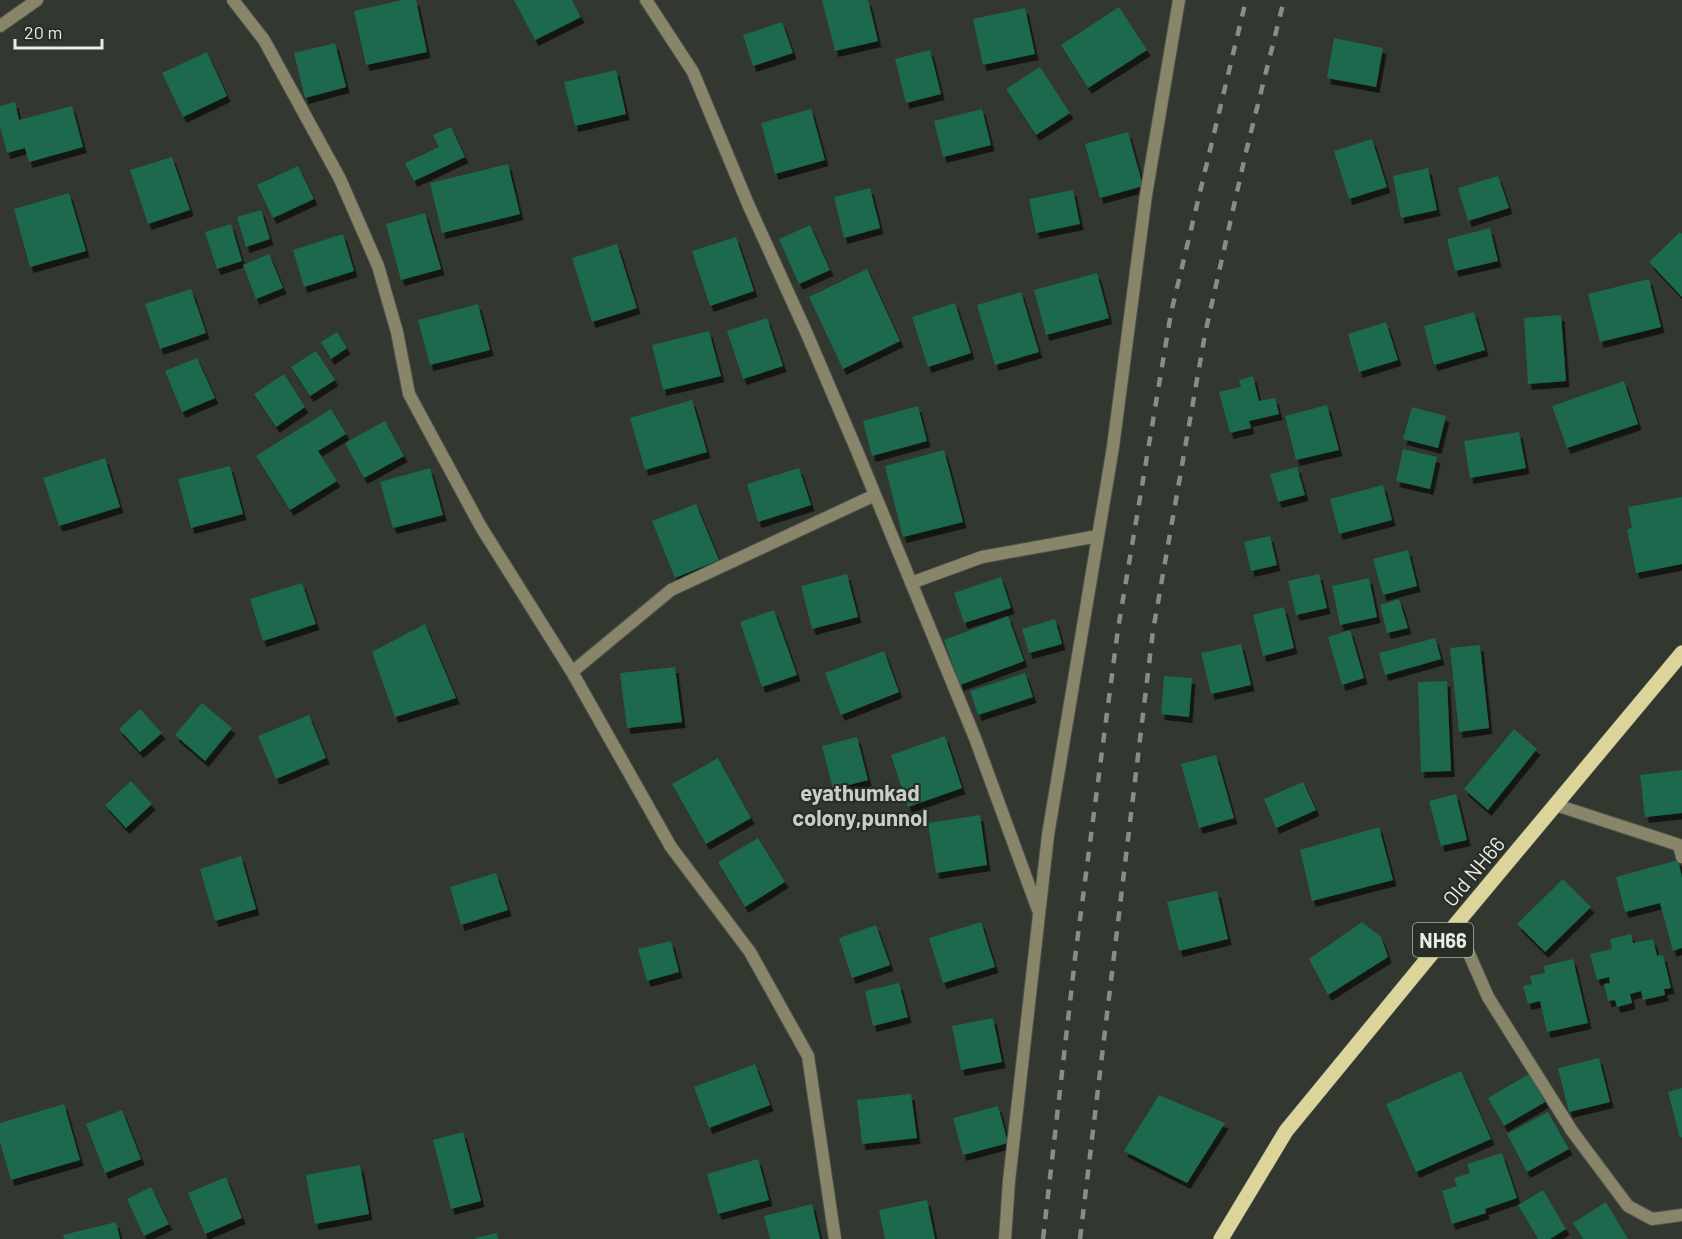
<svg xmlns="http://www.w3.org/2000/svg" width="1682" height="1239" viewBox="0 0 1682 1239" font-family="Barlow,sans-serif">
	<defs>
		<filter id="shadow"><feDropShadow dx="3.5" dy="6" stdDeviation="0" flood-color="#0009"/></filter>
	</defs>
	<rect width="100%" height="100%" fill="#32372f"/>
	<!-- building -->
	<path fill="#1b694d" filter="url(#shadow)" d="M402 0H416L427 52 366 65 354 11Z
		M514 0H572L581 17 535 40Z
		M822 0H868L878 41 835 51Z
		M1119 7 1147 50 1088 88 1061 45Z
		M1025 8 1035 54 983 65 973 19Z
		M782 22 793 53 753 66 743 35Z
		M1334 38 1383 48 1376 87 1327 78Z
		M335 43 346 87 305 98 294 53Z
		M930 50 941 94 906 103 895 59Z
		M207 52 227 96 183 117 162 73Z
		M1040 67 1070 113 1036 135 1006 89Z
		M616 70 626 114 575 126 564 82Z
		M15 102 19 120 72 106 83 147 29 162 25 148 7 153 0 127V106Z
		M811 109 825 160 775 174 761 123Z
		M982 109 991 145 943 157 934 121Z
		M451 127 465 157 414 181 405 163 439 147 433 135Z
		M1128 132 1143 186 1100 198 1085 144Z
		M1372 139 1387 187 1349 199 1334 151Z
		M172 157 190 210 148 224 130 170Z
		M508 164 520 214 442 233 430 183Z
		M298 166 314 199 273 218 257 185Z
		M1428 168 1437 210 1401 218 1393 176Z
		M1498 176 1509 208 1468 221 1458 188Z
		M870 188 880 228 844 238 834 197Z
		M1073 190 1080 224 1036 233 1029 199Z
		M69 193 86 251 30 267 14 209Z
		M261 210 270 239 246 247 237 217Z
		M425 213 441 269 401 280 386 224Z
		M231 224 242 261 217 269 205 232Z
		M810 225 830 270 799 284 779 239Z
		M1490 228 1498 261 1455 271 1447 239Z
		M1680 232 1682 234V297L1649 262Z
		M343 234 354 271 304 287 293 250Z
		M736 237 754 291 710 306 692 251Z
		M617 244 637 308 592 322 572 258Z
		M269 254 283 288 256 299 243 265Z
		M867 269 900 341 843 369 809 297Z
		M1097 273 1109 318 1046 335 1034 290Z
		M1649 279 1661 327 1600 342 1588 294Z
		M191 289 206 333 160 349 145 304Z
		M1021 292 1039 352 995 365 977 305Z
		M955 303 971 353 928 367 912 317Z
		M478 304 490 350 430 365 418 320Z
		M1474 312 1485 350 1434 365 1424 326Z
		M1561 315 1566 381 1528 384 1524 318Z
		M767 318 783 366 743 379 727 331Z
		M1386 322 1398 360 1359 372 1348 334Z
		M709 331 721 376 663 390 652 345Z
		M337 332 347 348 331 359 321 342Z
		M316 351 335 380 310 396 291 367Z
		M197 358 215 398 182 412 165 371Z
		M284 374 305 407 276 427 254 394Z
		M1253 376 1259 401 1275 398 1279 414 1249 421 1251 428 1230 433 1219 392 1241 387 1239 380Z
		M1624 381 1638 424 1567 448 1552 406Z
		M692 400 707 452 645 470 630 418Z
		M1327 405 1339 450 1296 460 1285 416Z
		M918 406 927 441 872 456 863 421Z
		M1412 407 1446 416 1438 448 1403 439Z
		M331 409 346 434 318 451 337 481 290 510 256 456Z
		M385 421 404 456 364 478 345 443Z
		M1519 432 1526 468 1470 478 1464 441Z
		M1403 449 1437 457 1430 489 1396 481Z
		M944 450 963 522 903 537 885 466Z
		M105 458 120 507 59 526 43 478Z
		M230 466 243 514 191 528 178 479Z
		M1297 467 1305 495 1278 502 1270 474Z
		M430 468 443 515 393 528 380 482Z
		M799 468 811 505 758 522 747 484Z
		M1383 485 1392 520 1339 534 1330 499Z
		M1682 497V564L1636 573 1627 529 1632 528 1628 507Z
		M696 504 719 560 675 578 652 521Z
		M1270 536 1277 565 1251 571 1244 542Z
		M1408 550 1417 586 1383 595 1373 559Z
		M847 574 858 617 812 629 801 586Z
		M1319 574 1327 608 1296 615 1288 581Z
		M1001 577 1011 608 964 623 954 593Z
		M1369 578 1377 617 1340 625 1332 586Z
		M302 583 316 624 263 641 250 599Z
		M1399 599 1408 628 1387 633 1380 605Z
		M1284 607 1294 648 1263 656 1253 615Z
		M774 610 797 675 762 687 740 622Z
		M1008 616 1024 661 960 685 944 640Z
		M1055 619 1062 644 1029 653 1022 629Z
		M425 624 456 698 395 717 372 652Z
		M1350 630 1364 678 1342 685 1328 637Z
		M1435 638 1441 659 1385 675 1379 653Z
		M1241 644 1251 685 1211 694 1201 653Z
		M1480 645 1489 728 1459 732 1450 648Z
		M884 651 899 692 841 715 825 673Z
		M675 667 682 722 627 728 620 673Z
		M1025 673 1033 697 978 715 970 691Z
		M1164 676 1192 678 1189 717 1161 714Z
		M1447 681 1451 771 1421 772 1418 682Z
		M202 703 232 728 205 761 175 735Z
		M140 709 162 733 140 752 119 729Z
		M309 715 326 758 276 779 258 736Z
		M1514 729 1537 749 1488 810 1464 789Z
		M945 736 962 788 908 807 891 755Z
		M857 737 868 780 833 789 822 746Z
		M1216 755 1234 818 1199 828 1181 764Z
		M718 758 751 818 706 844 672 784Z
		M1682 770V813L1645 817 1640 775Z
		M131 781 152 804 126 828 105 805Z
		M1303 782 1316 810 1276 828 1264 799Z
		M1456 794 1467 840 1441 846 1429 801Z
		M980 815 987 865 936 873 928 823Z
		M1379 827 1393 880 1312 901 1300 850Z
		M758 838 785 882 745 907 718 862Z
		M241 856 256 909 215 921 200 869Z
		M1678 860 1682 877V948L1673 951 1660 903 1625 912 1616 877Z
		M496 873 508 910 461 925 450 887Z
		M1563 879 1591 907 1545 952 1517 924Z
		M1217 891 1228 939 1179 951 1167 902Z
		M981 922 995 967 943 983 929 938Z
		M1362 922 1381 937 1388 957 1328 995 1309 959Z
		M876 925 890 965 852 978 839 938Z
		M1631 934 1633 943 1653 939 1657 956 1663 955 1671 988 1664 989 1665 995 1643 1000 1641 991 1630 994 1632 1003 1617 1007 1615 1000 1608 1001 1604 984 1610 983 1609 977 1597 980 1590 954 1612 949 1610 939Z
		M671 941 679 972 647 981 638 949Z
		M1573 959 1588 1023 1547 1032 1540 1001 1528 1004 1523 986 1532 984 1530 976 1545 973 1544 966Z
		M899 983 908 1017 873 1026 865 991Z
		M993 1018 1002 1062 961 1070 952 1026Z
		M1599 1058 1610 1102 1569 1112 1558 1068Z
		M755 1064 770 1105 709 1128 694 1087Z
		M1461 1071 1491 1139 1416 1172 1386 1104Z
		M1529 1074 1545 1102 1504 1126 1488 1098Z
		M1682 1088V1137L1680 1138 1668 1092Z
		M911 1094 917 1138 862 1144 857 1100Z
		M1159 1095 1225 1123 1187 1183 1124 1151Z
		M64 1104 80 1160 11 1180 0 1142V1123Z
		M998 1106 1008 1143 963 1155 953 1118Z
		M122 1110 141 1159 105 1173 86 1124Z
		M1548 1112 1569 1149 1527 1172 1507 1134Z
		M463 1132 481 1201 451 1209 433 1140Z
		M1502 1153 1517 1198 1485 1209 1486 1213 1452 1224 1442 1191 1457 1186 1454 1178 1470 1173 1467 1164Z
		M758 1159 769 1200 718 1214 707 1174Z
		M360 1165 369 1214 315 1224 306 1175Z
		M226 1177 242 1218 205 1234 188 1193Z
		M151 1187 169 1224 144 1236 127 1199Z
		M1543 1190 1566 1229 1550 1239H1538L1518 1205Z
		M927 1200 935 1239H885L879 1210Z
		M1606 1202 1628 1239H1583L1573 1223Z
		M812 1204 820 1239H770L764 1216Z
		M116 1222 120 1239H64L63 1235Z
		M497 1233 498 1239H476L475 1238Z"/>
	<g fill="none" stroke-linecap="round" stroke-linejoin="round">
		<defs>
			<path id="minor" d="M233 0 264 40 340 179 378 266 397 332 409 394 481 527 572 672 671 847 750 952 808 1056 835 1239
				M646 0 693 72 748 204 807 334 857 451 975 738 1038 910
				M0 26 37 0
				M911 583 982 557 1098 536
				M572 672 671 590 875 495
				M1556 805 1679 845 1682 857
				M1456 924 1488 997 1572 1131 1628 1206 1652 1219 1682 1215
				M1005 1239 1009 1181 1048 835 1113 447 1146 195 1179 0"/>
			<path id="primary" d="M1221 1239 1286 1131 1456 924 1682 653"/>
		</defs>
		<!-- minor casing -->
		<use href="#minor" stroke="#4f544c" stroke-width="14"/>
		<!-- primary casing -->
		<use href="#primary" stroke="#4f544c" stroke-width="16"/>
		<!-- minor -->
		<use href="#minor" stroke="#88856a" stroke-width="12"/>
		<!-- primary -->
		<use href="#primary" stroke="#dbd49b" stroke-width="15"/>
		<!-- rail -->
		<path stroke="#898d87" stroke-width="4.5" stroke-dasharray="10 10" stroke-linecap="butt" d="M1043 1239 1076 950 1118 629 1171 313 1246 0
			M1080 1239 1153 631 1205 334 1246 152 1284 0"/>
	</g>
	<g text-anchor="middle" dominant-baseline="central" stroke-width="4.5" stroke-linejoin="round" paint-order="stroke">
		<!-- shield labels -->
		<rect fill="#282d25" stroke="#afb3ad" stroke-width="1.5" x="1413" y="923" width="60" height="34" rx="4.5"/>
		<g font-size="20" font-weight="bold" fill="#e9ece7">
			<text x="1443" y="940">NH66</text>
		</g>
		<!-- street labels -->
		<g font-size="21" fill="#e9ece7" stroke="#282d25">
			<text transform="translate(1473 871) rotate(-50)">Old NH66</text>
		</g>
		<!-- neighbourhood labels -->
		<g font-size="22" font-weight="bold" fill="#c9cfc5" stroke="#282d25">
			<text x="860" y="792">eyathumkad<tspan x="860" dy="25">colony,punnol</tspan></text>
		</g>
	</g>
	<!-- scale -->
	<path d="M15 39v9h87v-9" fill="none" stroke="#e9ece7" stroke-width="3"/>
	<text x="24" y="39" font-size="18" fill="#e9ece7" stroke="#282d25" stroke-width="4.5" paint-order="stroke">20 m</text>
</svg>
